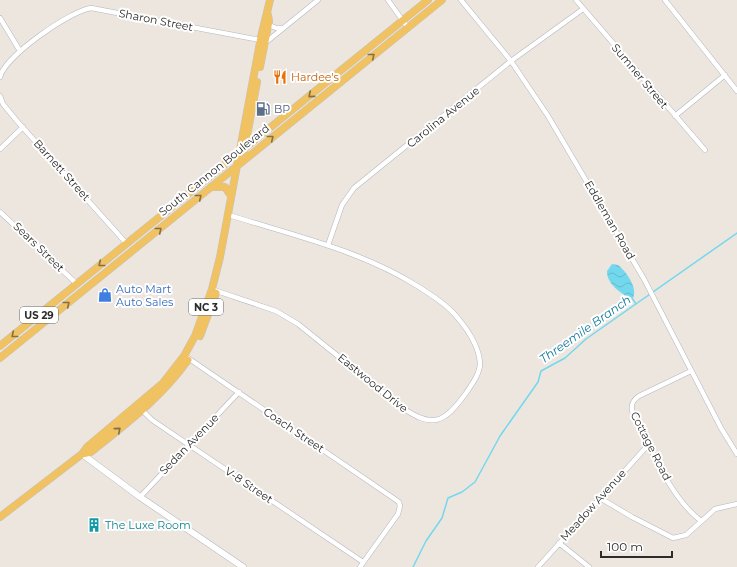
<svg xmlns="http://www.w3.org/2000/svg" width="737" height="567" viewBox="0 0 737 567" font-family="Montserrat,sans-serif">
	<defs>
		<pattern id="water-waves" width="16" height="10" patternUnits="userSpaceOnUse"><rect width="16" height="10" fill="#73d8ee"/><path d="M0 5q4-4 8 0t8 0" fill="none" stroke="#64bacc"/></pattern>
	</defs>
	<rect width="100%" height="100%" fill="#ede6df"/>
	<!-- water -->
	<path fill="url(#water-waves)" d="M612 264 618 265C626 271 638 288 633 298 622 296 606 283 607 271Z"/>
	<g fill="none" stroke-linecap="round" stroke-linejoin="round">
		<!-- stream -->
		<path stroke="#73d8ee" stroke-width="1.5" d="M632 298 636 304
			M413 567 426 541 442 518 448 498 462 492 475 482 500 436 538 382 541 371 565 358 586 339 737 233"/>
		<defs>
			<path id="minor" d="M388 0 408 28
				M461 0 511 61 548 116 644 279 721 428 737 454
				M576 0 705 150
				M665 0 737 91
				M0 18 20 51
				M269 25 276 28H283
				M265 43 318 0
				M0 77C5 56 70 11 91 8L260 40
				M0 96 3 104 17 121 126 243
				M675 116 725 75
				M0 149 23 127
				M0 212 77 284
				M328 245 342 205 354 188 511 61 583 9
				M214 290 276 311 298 324 400 406C432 429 444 424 466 393 472 384 480 374 480 363 479 346 468 330 457 317 447 305 433 296 419 287 362 251 296 236 232 216
				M188 358 399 502 400 506 398 514 360 567
				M691 371 639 396C630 402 630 409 635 418 653 452 670 497 701 521
				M141 409 152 420 363 562
				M140 497 239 392
				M600 498 632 517 673 538 686 535 715 509 737 504
				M559 543 589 567
				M538 567 649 444"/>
			<path id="secondary" d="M82 454 140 497 243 567"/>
			<path id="primary" d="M260 67 269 21 268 15
				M244 152 257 82
				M211 187H225L231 196
				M200 336 216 293
				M0 346 428 0
				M0 358 442 0
				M82 454 91 452C126 424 162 397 188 360
				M0 517 82 454 87 447 163 383 184 356 195 336 212 289 220 257 261 37 270 0"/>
		</defs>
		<!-- minor casing -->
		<use href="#minor" stroke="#b2b6bf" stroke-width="5.5"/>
		<!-- secondary casing -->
		<use href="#secondary" stroke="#b2b6bf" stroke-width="7"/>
		<!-- primary casing -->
		<use href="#primary" stroke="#c4c4c4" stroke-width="8"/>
		<!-- minor -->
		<use href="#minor" stroke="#fff" stroke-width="4.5"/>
		<!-- secondary -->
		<use href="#secondary" stroke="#fff" stroke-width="6"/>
		<!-- primary -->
		<use href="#primary" stroke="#f0c262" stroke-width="7"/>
	</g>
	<!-- one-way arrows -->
	<defs><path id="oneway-chevron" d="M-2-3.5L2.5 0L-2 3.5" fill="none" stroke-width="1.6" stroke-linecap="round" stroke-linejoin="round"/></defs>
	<g stroke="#847044">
		<use href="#oneway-chevron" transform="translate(372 56) rotate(-39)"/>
		<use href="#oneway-chevron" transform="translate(311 95) rotate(140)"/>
		<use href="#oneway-chevron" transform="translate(271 138) rotate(-39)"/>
		<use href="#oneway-chevron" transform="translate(199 197) rotate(-39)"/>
		<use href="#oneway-chevron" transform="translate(159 230) rotate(-39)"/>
		<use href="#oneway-chevron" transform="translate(101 264) rotate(141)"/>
		<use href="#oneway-chevron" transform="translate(67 304) rotate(-39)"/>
		<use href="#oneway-chevron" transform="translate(14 335) rotate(141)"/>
		<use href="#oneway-chevron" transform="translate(118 430) rotate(-40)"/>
	</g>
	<!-- icons -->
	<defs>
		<symbol id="restaurant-bare" viewBox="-9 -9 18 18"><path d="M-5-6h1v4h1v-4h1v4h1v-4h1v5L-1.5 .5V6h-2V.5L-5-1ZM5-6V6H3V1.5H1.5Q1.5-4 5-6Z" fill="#e8710a" stroke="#fff" stroke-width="2.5" paint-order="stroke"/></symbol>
		<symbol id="fuel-bare" viewBox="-9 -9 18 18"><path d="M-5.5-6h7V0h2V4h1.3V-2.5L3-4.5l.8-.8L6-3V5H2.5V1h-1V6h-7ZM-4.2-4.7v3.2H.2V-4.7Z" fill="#5c6f8a" stroke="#fff" stroke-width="2.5" paint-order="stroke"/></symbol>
		<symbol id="shop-bare" viewBox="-9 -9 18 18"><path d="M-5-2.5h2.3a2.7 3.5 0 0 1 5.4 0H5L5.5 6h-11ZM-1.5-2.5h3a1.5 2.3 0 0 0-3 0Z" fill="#3f7fe0" stroke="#fff" stroke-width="2.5" paint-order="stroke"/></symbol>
		<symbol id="building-bare" viewBox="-9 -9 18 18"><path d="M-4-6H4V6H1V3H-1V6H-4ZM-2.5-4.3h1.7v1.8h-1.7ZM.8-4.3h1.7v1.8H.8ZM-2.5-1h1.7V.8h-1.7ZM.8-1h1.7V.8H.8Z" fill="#0f9aa8" stroke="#fff" stroke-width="2.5" paint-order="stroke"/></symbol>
	</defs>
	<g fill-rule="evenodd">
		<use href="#restaurant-bare" x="270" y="67" width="20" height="20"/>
		<use href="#fuel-bare" x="253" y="99" width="20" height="20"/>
		<use href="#shop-bare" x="95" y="285" width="20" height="20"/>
		<use href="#building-bare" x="84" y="515" width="20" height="20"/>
	</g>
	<g text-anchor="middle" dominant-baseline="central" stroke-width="4" stroke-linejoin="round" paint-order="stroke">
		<!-- shield labels -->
		<g fill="#fff" stroke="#6b6b6b" stroke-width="1">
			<rect x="189" y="299" width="34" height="16" rx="3"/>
			<rect x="20" y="307" width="38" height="16" rx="3"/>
		</g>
		<g font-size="10" font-weight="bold" fill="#2c2c2c">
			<text x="206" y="307">NC 3</text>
			<text x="39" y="315">US 29</text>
		</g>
		<!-- street labels -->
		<g font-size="11" fill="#2c2c2c" stroke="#fff">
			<text transform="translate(156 20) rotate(11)">Sharon Street</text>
			<text transform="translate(640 76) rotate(50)">Sumner Street</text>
			<text transform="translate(443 117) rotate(-39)">Carolina Avenue</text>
			<text transform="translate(62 170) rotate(48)">Barnett Street</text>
			<text transform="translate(214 170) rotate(-39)">South Cannon Boulevard</text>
			<text transform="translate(610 220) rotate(60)">Eddleman Road</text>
			<text transform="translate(39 247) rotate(44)">Sears Street</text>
			<text transform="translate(373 383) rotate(39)">Eastwood Drive</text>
			<text transform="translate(294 430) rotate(34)">Coach Street</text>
			<text transform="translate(189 444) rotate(-46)">Sedan Avenue</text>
			<text transform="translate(651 446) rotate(63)">Cottage Road</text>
			<text transform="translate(249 485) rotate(34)">V-8 Street</text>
			<text transform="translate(593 505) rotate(-48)">Meadow Avenue</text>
		</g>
		<!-- food labels -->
		<g font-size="11" fill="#c56008" stroke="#fff" text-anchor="start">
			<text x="291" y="77">Hardee's</text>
		</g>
		<!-- service labels -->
		<g font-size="11" fill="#4e5e75" stroke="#fff" text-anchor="start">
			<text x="274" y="109">BP</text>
		</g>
		<!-- shop labels -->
		<g font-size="11" fill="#366cbe" stroke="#fff" text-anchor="start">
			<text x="116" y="289">Auto Mart<tspan x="116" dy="13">Auto Sales</tspan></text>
		</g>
		<!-- culture labels -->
		<g font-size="11" fill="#0d838f" stroke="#fff" text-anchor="start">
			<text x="105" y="525">The Luxe Room</text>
		</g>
		<!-- water labels -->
		<g font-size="12" font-style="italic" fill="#0f789e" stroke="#fff">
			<text transform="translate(585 329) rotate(-35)">Threemile Branch</text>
		</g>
	</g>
	<!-- scale -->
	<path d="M601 551v6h71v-6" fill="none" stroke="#2c2c2c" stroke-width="2"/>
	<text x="607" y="551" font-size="12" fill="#2c2c2c" stroke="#ffffff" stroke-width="3" paint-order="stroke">100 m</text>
</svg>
